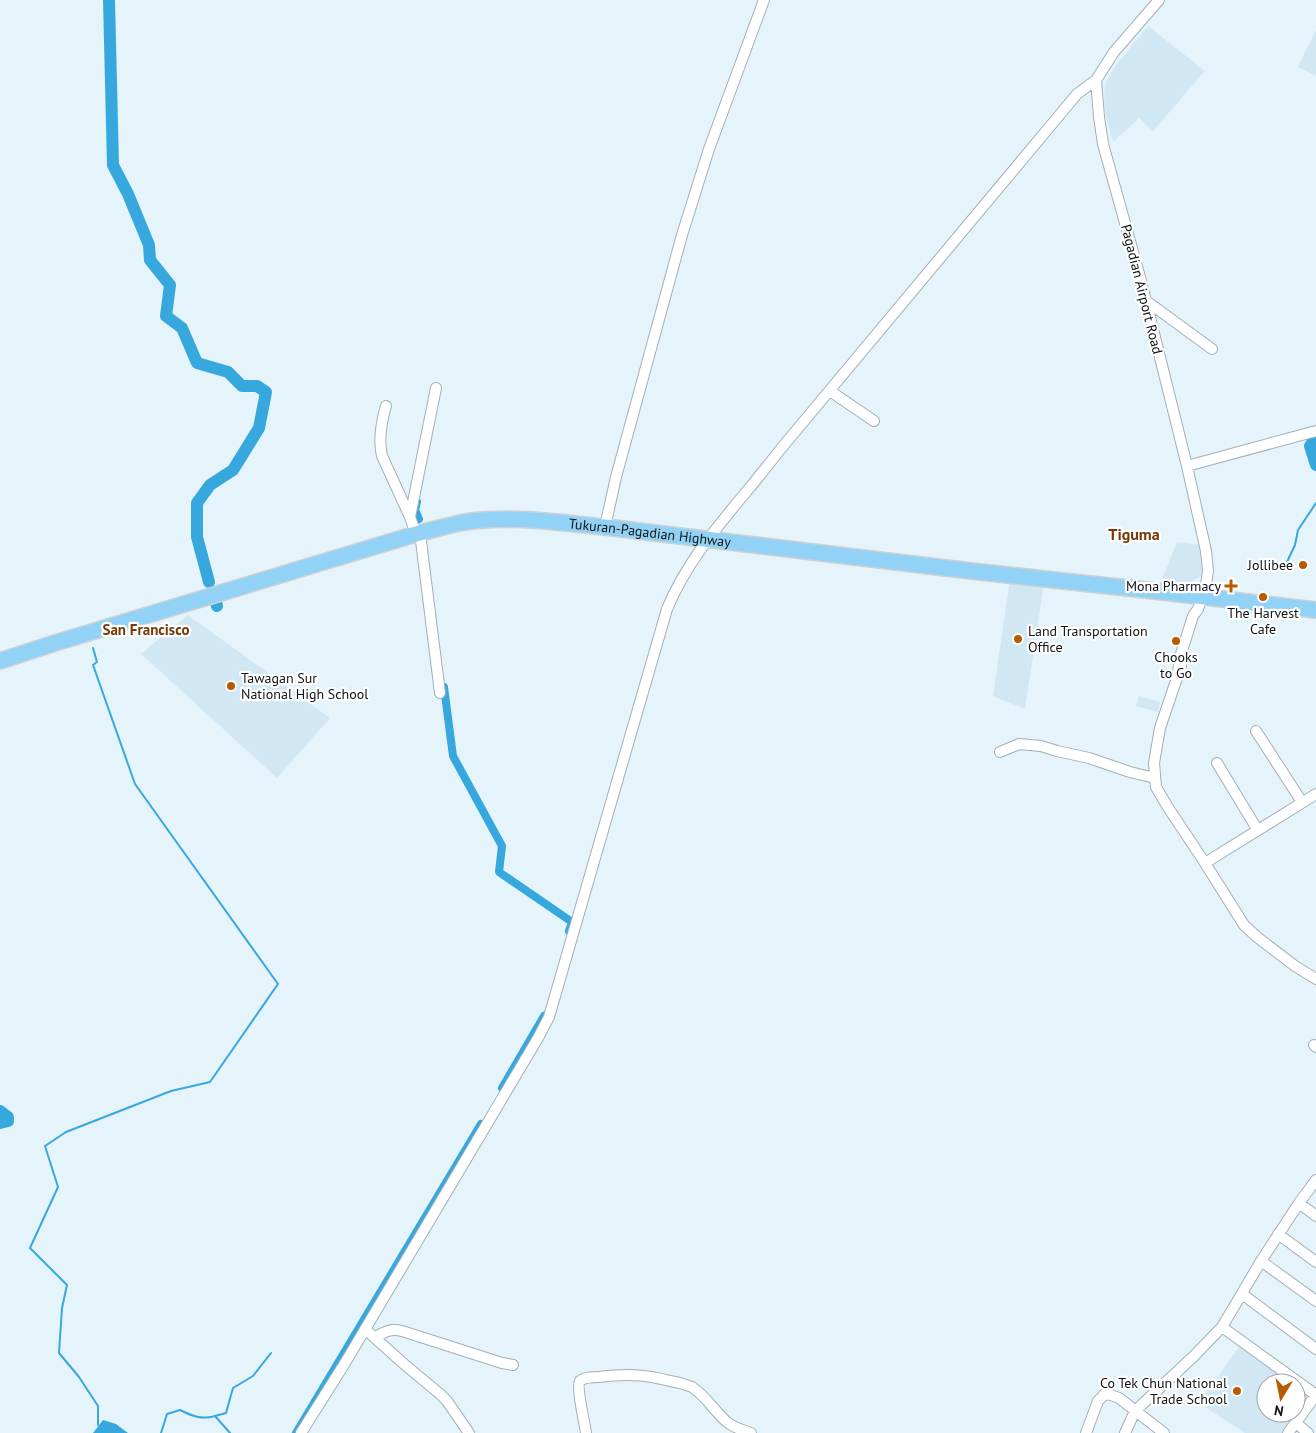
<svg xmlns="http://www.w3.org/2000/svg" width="1316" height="1433" viewBox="0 0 1316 1433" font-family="'PT Sans',sans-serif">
	<rect width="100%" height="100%" fill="#e5f3fb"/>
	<!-- built -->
	<path fill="#d2e7f4" d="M1148 26 1205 71 1153 131 1139 118 1113 142 1106 115 1104 101 1105 84 1116 65Z
		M1316 30V76L1298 67Z
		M1177 542 1202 545V575L1183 588 1159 587Z
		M1010 579 1044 583 1025 709 993 696Z
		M188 615 330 718 277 778 141 654Z
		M1139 696 1160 702 1158 712 1136 706Z
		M1241 1344 1294 1383H1266V1413H1296V1385L1312 1396 1284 1433H1245L1199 1403Z"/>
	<!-- water -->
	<path fill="#37a8de" d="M103 1420 116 1424 128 1433H93Z"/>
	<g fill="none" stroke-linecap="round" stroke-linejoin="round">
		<!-- stream -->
		<path stroke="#37a8de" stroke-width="2" d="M1286 564 1295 545 1298 530 1316 503
			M212 607 217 606
			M93 648 97 662 93 665 135 784 278 984 210 1082 171 1091 66 1132 45 1146 58 1187 30 1248 67 1285 62 1308 59 1353 79 1377 98 1406V1425
			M161 1433 167 1414 180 1410C192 1416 202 1420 215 1416
			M230 1433 215 1416 226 1413 233 1388 253 1376 271 1353"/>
		<!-- canal -->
		<path stroke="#37a8de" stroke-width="8" d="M417 502 415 510 419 519
			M444 687 453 756 502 846 499 872 572 922 569 931
			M502 1088 544 1016
			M296 1433 481 1124"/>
		<!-- river -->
		<path stroke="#37a8de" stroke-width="12" d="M109 0 113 165 128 194 149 245 150 260 170 285 166 316 182 328 197 363 228 372 242 386H257L266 392 259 428 233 470 210 485 197 503V537L209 582
			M1316 437 1310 446 1316 465
			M216 602 217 606
			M0 1111 8 1117V1121L0 1123"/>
		<defs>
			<path id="minor" d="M1159 0 1114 52 1096 80 1099 117 1103 144 1140 277 1187 466 1206 551 1208 571 1206 585 1198 609 1193 616 1180 657 1178 672
				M1145 300 1212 349
				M830 391 874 421
				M386 406C381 423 378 439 382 456L410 517 416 534
				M1187 466 1316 431
				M410 517 436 388
				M605 527 616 477 682 235 709 149 764 0
				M420 533 440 693
				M1181 666 1160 728 1154 763 1156 787 1167 806 1205 863 1244 925 1257 937 1295 966 1316 979
				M1256 731 1302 802
				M1000 752 1019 744 1041 746 1057 751 1089 758 1130 772 1155 778
				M1217 763 1257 829
				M1205 863 1316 794
				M1314 1045 1316 1047
				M1299 1203 1316 1216
				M1278 1234 1316 1262
				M1261 1261 1316 1301
				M1242 1294 1316 1349
				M1222 1327 1316 1395
				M365 1329 404 1364 440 1394 447 1401 469 1433
				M375 1337C384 1332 391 1328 402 1331L502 1363 513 1365
				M1296 1423 1308 1433
				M301 1433 345 1363 538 1038 549 1017 667 609C692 548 740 503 779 451L1077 94 1096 80
				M586 1433C585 1425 576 1386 580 1381 584 1377 594 1377 599 1377 626 1374 644 1374 670 1381 678 1382 685 1384 692 1387 706 1396 715 1412 727 1422 734 1428 743 1430 751 1433
				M1086 1433 1098 1401 1105 1394 1111 1395 1119 1398 1164 1433
				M1125 1433 1135 1411 1194 1356 1222 1327 1261 1261 1299 1203 1316 1180
				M1288 1433 1316 1395"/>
			<g id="highway">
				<path id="s1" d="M0 661 55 643 416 534C432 530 449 525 465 522 510 515 560 523 605 527L971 571 1146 590 1316 610"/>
			</g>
		</defs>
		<!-- minor casing -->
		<use href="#minor" stroke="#a2afb7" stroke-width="12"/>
		<!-- highway casing -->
		<use href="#highway" stroke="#cfd0d1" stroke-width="18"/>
		<!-- minor -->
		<use href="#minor" stroke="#fff" stroke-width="10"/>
		<!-- highway -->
		<use href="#highway" stroke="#92d2f6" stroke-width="15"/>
	</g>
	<!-- markers -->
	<g fill="#b65b00" stroke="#fff" stroke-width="2">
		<circle cx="1303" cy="565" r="5"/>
		<path d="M1228.5 578.5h5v5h5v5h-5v5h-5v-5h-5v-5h5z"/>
		<circle cx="1263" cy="597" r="5"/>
		<circle cx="1018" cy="639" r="5"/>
		<circle cx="1176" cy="641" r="5"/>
		<circle cx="231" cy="686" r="5"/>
		<circle cx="1237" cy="1391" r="5"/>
	</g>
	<g text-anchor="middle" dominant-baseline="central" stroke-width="4.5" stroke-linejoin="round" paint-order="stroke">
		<!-- street labels -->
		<g font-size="14" fill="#0f1417" stroke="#fff">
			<text transform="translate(1142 289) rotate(76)">Pagadian Airport Road</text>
			<text stroke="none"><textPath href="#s1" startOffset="671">Tukuran-Pagadian Highway</textPath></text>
		</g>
		<!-- poi labels -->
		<g font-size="14" fill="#0f1417" stroke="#fff" text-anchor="end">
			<text x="1293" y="565">Jollibee</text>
			<text x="1221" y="586">Mona Pharmacy</text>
			<text x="1263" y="613" text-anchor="middle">The Harvest<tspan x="1263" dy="16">Cafe</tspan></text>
			<text x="1028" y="631" text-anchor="start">Land Transportation<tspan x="1028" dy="16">Office</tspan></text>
			<text x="1176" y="657" text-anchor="middle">Chooks<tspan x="1176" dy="16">to Go</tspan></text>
			<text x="241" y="678" text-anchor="start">Tawagan Sur<tspan x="241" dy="16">National High School</tspan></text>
			<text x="1227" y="1383">Co Tek Chun National<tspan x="1227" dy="16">Trade School</tspan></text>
		</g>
		<!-- neighbourhood labels -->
		<g font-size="15" font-weight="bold" fill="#753a07" stroke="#fff">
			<text x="146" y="629">San Francisco</text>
		</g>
		<!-- quarter labels -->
		<g font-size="16" font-weight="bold" fill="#753a07" stroke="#fff">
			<text x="1134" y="534">Tiguma</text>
		</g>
	</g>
	<!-- north arrow -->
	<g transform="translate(1281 1398) rotate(190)"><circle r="24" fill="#ffffff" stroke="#9fa1a2"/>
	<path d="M0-4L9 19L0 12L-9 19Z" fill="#b65b00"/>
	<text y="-8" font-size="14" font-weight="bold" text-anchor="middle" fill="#0f1417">N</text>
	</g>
</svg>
